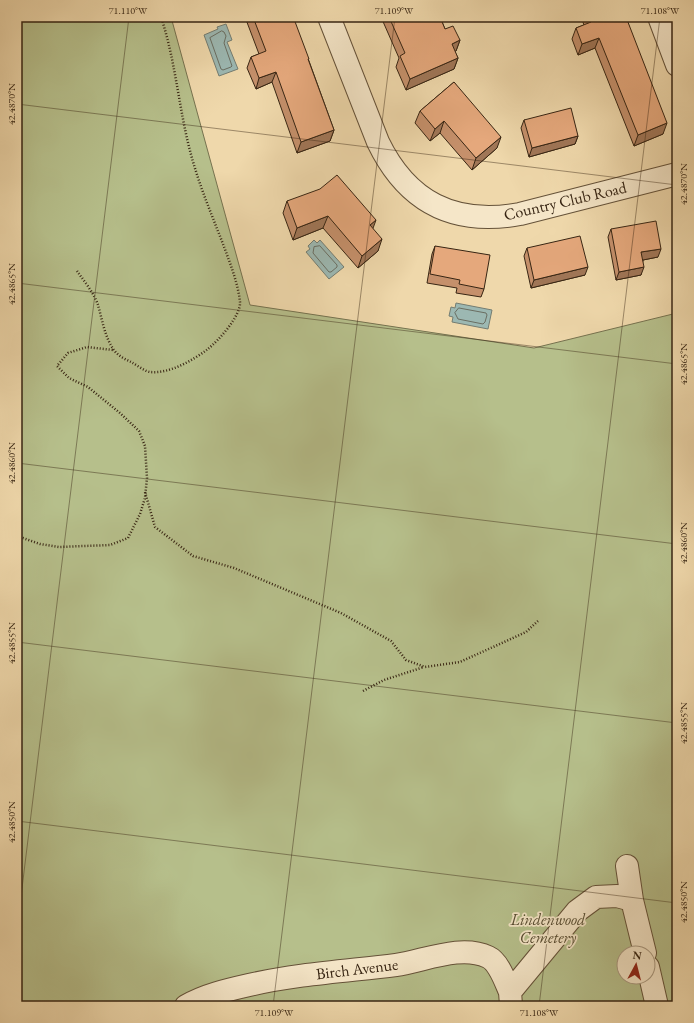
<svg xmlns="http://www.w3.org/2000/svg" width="694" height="1023" viewBox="0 0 694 1023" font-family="'EB Garamond',serif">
	<rect width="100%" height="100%" fill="#efd8ab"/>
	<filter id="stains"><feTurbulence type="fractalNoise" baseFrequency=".005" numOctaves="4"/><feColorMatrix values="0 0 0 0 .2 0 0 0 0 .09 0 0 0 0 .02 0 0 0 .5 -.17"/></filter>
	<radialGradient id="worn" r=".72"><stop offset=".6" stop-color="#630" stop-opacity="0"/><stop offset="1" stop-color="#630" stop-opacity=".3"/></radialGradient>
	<!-- green -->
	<path fill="#b6bf8b" stroke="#76724f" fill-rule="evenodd" d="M17 17H171L250 305 534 348 677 313V1006H17ZM624 953H648V977H624Z"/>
	<!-- water -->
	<path fill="#9cb8b2" stroke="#747d72" d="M226 24 232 40 227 42 238 69 219 76 204 35 218 29 217 27Z
		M314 240 317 243 320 240 344 267 329 279 306 252 310 249 308 246Z
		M456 303 492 310 488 329 452 322 453 317 449 316 451 307 455 308Z"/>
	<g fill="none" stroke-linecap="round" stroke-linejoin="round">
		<!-- shore -->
		<path stroke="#6a6e62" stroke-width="1" d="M222 31 224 32 226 36 224 43 232 66 231 67 223 70 221 69 210 38Z
			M320 246 337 265V267L331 272H329L313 253 314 247Z
			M459 308 486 313 487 315 485 322 483 324 458 319 455 313Z"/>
		<defs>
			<path id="minor" d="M329 17 378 142C407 202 454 226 520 214L677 174
				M659 17 677 65
				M627 866 632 900 645 953
				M648 967 657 1006
				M511 1005 510 992 577 911 596 897 617 896 632 900
				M186 1006C205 995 227 990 249 985 297 974 347 971 396 965 424 961 461 944 488 957 499 962 505 981 510 992"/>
		</defs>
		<!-- minor casing -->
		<use href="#minor" stroke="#655239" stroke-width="24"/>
		<!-- path -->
		<path stroke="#372513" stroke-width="2.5" stroke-dasharray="1 2" stroke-linecap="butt" d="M77 271C84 281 94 293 98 305 102 319 105 338 114 350 118 356 125 359 131 362 137 365 144 371 150 372 170 374 193 360 208 349 218 341 241 316 240 302 238 283 230 263 223 244 213 218 202 192 194 165 179 116 177 65 161 17
			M145 492 155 527 193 556 234 568 341 613 391 641 406 660 425 667 460 662 526 632 538 621
			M17 536 40 544 59 547 110 545 128 538 140 514 145 498 147 478 145 446 139 431 120 413 88 387 69 378 57 366 68 353 87 347 113 350
			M363 691 384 680 424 667"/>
		<!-- minor -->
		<use href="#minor" stroke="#f5e6c8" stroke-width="22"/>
	</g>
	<!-- wall -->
	<path fill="#c5906b" stroke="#372513" d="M245 17H288L309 61 334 130 330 141 297 153 272 82 256 89 247 68 251 57 259 54Z
		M381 17H440L445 29 460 40 456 51 455 52 458 58 454 69 406 90 396 67 399 58Z
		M581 17H626L663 134 634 146 595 48 578 55 572 39 576 28 584 25Z
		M454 82 497 148 472 170 440 133 430 141 415 123 420 111Z
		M524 120 578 136 575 144 529 157 521 128Z
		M287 201 373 229 378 251 358 268 323 228 293 240 283 213Z
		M611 229 658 257 643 260 641 275 616 280 608 237Z
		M435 246 484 289 481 297 456 293 457 288 427 283 432 254Z
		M527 248 585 275 531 288 524 256Z"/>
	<!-- shaded-wall -->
	<path fill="#a07657" stroke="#372513" d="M599 38 595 48 578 55 582 44Z
		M460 40 456 51 448 55 452 44Z
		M458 58 454 69 406 90 410 79Z
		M276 72 272 82 256 89 259 78Z
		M444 121 440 133 430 141 435 129Z
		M667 123 663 134 634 146 638 135Z
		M334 130 330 141 297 153 301 142Z
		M578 136 575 144 529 157 532 148Z
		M501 137 497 148 472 170 476 158Z
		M328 216 323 228 293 240 297 228Z
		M376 220 372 231 370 225Z
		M382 239 378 251 358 268 362 256Z
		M661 249 658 257 638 261 641 252Z
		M588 267 585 275 531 288 534 280Z
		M644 267 641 275 616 280 619 272Z"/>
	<!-- building -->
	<path fill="#e5a87c" stroke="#372513" d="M253 17H288L289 21 294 19 309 59H308L334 130 301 142 276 72 259 78 251 57 266 51Z
		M389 17H440L445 29 453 26 460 40 452 44 458 58 410 79 400 56 405 53Z
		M589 17H626L667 123 638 135 599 38 582 44 576 28 591 22Z
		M454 82 501 137 476 158 444 121 435 129 420 111Z
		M571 108 578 136 532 148 524 120Z
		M337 175 376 220 370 225 382 239 362 256 328 216 297 228 287 201 320 189Z
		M656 221 661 249 641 252 644 267 619 272 611 229Z
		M580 236 588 267 534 280 527 248Z
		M435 246 490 255 484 289 459 284 460 280 430 274Z"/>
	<!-- ticks -->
	<path fill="none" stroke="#372513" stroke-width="1" stroke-opacity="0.45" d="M17 104 677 185M17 283 677 364M17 463 677 544M17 642 677 723M17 821 677 903M17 929 129 17M17 1001 59 1006M273 1006 395 17M539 1006 660 17"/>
	<g text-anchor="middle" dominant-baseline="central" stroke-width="3.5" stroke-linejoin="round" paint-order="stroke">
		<!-- street labels -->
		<g font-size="16" fill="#372513" stroke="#f5e6c8">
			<text transform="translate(565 201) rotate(-13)">Country Club Road</text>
			<text transform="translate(357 969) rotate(-7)">Birch Avenue</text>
		</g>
		<!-- park labels -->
		<g font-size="16" font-style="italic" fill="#574c31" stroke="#f5e6c8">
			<text x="548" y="919">Lindenwood<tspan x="548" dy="18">Cemetery</tspan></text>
		</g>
	</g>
	<!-- margin -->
	<rect width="694" height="1023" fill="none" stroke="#efd8ab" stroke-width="44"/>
	<!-- north arrow -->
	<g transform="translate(636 965) rotate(7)"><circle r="19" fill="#f5e6c8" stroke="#a99980"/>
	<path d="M0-3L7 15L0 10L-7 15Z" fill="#8f2418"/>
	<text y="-6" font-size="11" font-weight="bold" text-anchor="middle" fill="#372513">N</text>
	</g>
	<rect x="22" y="22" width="650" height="979" fill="none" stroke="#372513" stroke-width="1.5"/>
	<g font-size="10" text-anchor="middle" fill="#372513">
		<text x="128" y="14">71.110°W</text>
		<text x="394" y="14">71.109°W</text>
		<text x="660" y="14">71.108°W</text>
		<text transform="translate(11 104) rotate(-90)" y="4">42.4870°N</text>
		<text transform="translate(683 184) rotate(-90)" y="4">42.4870°N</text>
		<text transform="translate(11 284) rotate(-90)" y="4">42.4865°N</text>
		<text transform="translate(683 364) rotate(-90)" y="4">42.4865°N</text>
		<text transform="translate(11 463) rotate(-90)" y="4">42.4860°N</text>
		<text transform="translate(683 543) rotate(-90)" y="4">42.4860°N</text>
		<text transform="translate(11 643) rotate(-90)" y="4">42.4855°N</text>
		<text transform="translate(683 723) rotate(-90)" y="4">42.4855°N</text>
		<text transform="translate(11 822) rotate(-90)" y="4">42.4850°N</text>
		<text transform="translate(683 902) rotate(-90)" y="4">42.4850°N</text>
		<text x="274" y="1016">71.109°W</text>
		<text x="539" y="1016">71.108°W</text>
	</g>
	<rect width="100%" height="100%" filter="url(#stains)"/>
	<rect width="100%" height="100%" fill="url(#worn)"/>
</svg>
